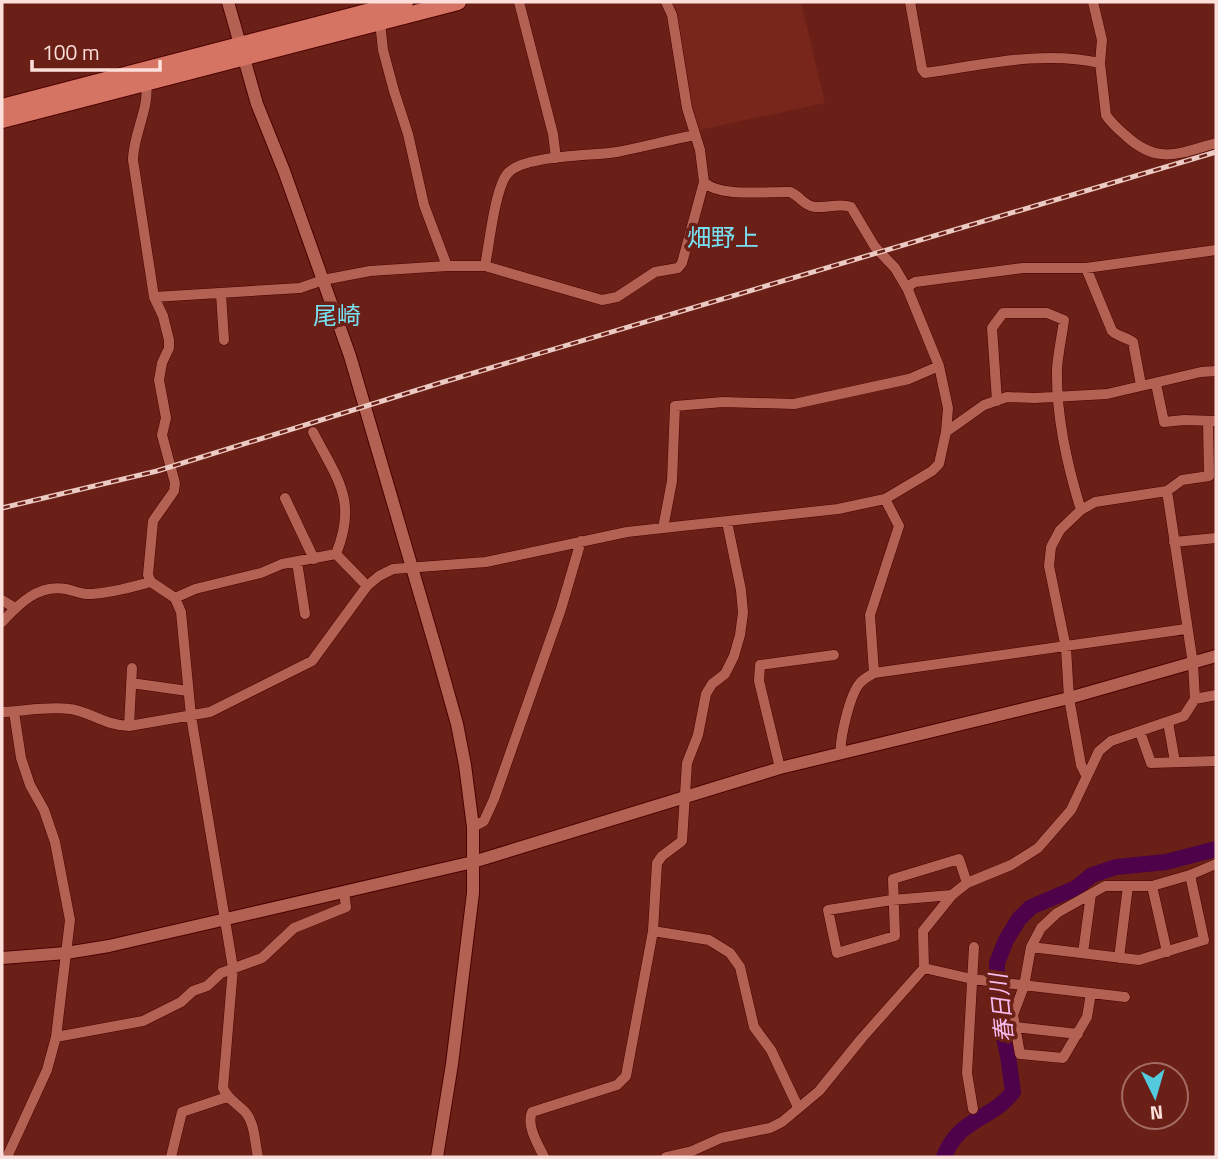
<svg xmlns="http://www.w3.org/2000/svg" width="1218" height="1159" viewBox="0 0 1218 1159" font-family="'Titillium Web','Noto Sans JP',sans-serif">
	<rect width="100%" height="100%" fill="#6a2016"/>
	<!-- built -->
	<path fill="#78261b" d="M669 2H801L825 103 699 130 690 102Z"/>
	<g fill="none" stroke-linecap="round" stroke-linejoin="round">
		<!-- river -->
		<path stroke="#4e024a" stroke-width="16" d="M944 1157C958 1118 992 1120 1013 1092L1008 1056 997 1005V963L1006 940 1019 919 1031 907 1076 888 1092 875 1116 867 1166 862 1216 849"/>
		<defs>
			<path id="minor" d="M374 2 380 22 383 50 394 91 408 134 424 205 447 266
				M519 2 553 134 556 158
				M910 2 922 69 925 73C983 65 1042 50 1100 63
				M1093 2 1102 40 1100 63 1106 115C1111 123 1118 129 1125 135 1157 165 1178 154 1216 143
				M146 84C150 107 133 135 133 160L154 297 163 316 169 340V348L162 363 159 380 166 418 162 435 175 483 174 491 153 521 148 575 151 582 175 598 181 612 191 716 233 968 223 1088C228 1100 237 1103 246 1113 255 1124 255 1144 258 1157
				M485 266C489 246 495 187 508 173 524 155 592 156 617 152 643 147 669 140 695 135
				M1086 268 1112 331C1119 337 1126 337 1133 342L1141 385
				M908 290 910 285 915 282 1023 268H1086L1216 250
				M221 294 224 340
				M154 297 300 288 323 280 370 271 447 266H485L602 300 617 297 655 272 678 268 682 263 704 182 700 150 687 108 672 15 666 2
				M1156 384 1164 422 1184 420 1216 421
				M997 401 992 328 1003 313H1047L1064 320C1062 336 1058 353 1057 369 1056 417 1067 465 1081 510
				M313 432C337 479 358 500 336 554
				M946 432 984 405 1007 397 1035 398 1107 394 1201 372 1216 371
				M285 498 314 559
				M663 528 672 481 675 406 723 402 794 404 909 379 939 366
				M1174 542 1216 538
				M297 562 305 614
				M175 598 195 589 261 573 282 564 336 554 367 586
				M2 600 15 608
				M2 622C19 604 38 584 66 589 76 591 82 595 92 594 112 593 132 587 151 582
				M874 673 870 615 899 526 885 499
				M131 683 188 691
				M1195 699 1216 695
				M2 712C24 711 48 706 70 709 89 711 103 725 129 726L210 712 312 661 367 586 379 576 393 569 486 562 627 532 838 509 885 499 932 471 939 464 946 432 948 408 939 366 908 290 895 268 875 247 851 207C839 203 828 208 815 207 804 206 800 196 790 192 769 191 720 198 704 182
				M1168 722 1175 762
				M129 726 132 668
				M1140 732 1151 763 1216 761
				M841 754C839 740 850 694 860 683 863 679 869 676 874 673L1186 629
				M780 768 759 681 760 665 834 655
				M1086 775 1081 765 1069 698 1066 648 1049 566 1051 547 1060 530 1081 510 1095 502 1167 491 1182 480 1209 476 1208 422
				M473 827 484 821 494 799 561 609 581 541
				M1152 886 1167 952
				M952 895 892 900 828 910 837 953 895 936 893 879 959 859 967 883
				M653 931 709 940 730 953 740 967 754 1027 771 1050 798 1107
				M1031 947 1041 928 1057 913 1105 886H1152L1190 875 1216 864
				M1083 953 1091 894
				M1119 958 1128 886
				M924 968 972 979 1125 997
				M1091 993 1087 1017 1063 1058 1020 1054 1013 1015 1024 986 1031 947 1139 960 1204 940 1190 875
				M1015 1027 1078 1034
				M56 1037 143 1021 181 1002 193 991 207 986 221 973 262 958 294 928 346 907 344 892
				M973 1109 967 1073 974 947
				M7 1157 47 1070 56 1037 70 920 55 842 44 810 30 785 21 758 14 712
				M171 1157 182 1112 227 1097
				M544 1157C538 1144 526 1126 532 1112L617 1085 626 1076 653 931 657 863 662 856 682 841 687 763 698 735 706 694 712 684 725 674 734 656 740 635 743 613 741 590 727 522
				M666 1157 692 1151 721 1138 770 1128 782 1122 819 1091 862 1038 924 968 923 931 952 895 967 883 1011 865 1038 848 1071 810 1099 751 1111 741 1184 716 1195 699 1193 664 1167 491"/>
			<path id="tertiary" d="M228 2 257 104 284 171 350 356 437 653 457 724 465 765 473 827V893L452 1064 437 1157
				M2 958 66 953 109 946 473 862 780 768 1069 698 1216 656"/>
			<path id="trunk" d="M2 107 405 2
				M2 120 458 2"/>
		</defs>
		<!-- minor casing -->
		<use href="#minor" stroke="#4b0000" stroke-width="11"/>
		<!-- tertiary casing -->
		<use href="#tertiary" stroke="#4b0000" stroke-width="14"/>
		<!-- trunk casing -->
		<use href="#trunk" stroke="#4b0000" stroke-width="18"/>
		<!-- minor -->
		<use href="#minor" stroke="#b26153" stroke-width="10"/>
		<!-- tertiary -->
		<use href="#tertiary" stroke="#b26153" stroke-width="12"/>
		<!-- trunk -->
		<use href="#trunk" stroke="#d67464" stroke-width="16"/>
		<defs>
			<path id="rail" d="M2 508 157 471 440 383 1216 152"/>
		</defs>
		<!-- rail casing -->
		<use href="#rail" stroke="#eccac4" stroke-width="5"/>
		<!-- rail -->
		<use href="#rail" stroke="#6a2016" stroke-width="2.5" stroke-dasharray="8" stroke-linecap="butt"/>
	</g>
	<g text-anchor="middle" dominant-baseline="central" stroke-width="7" stroke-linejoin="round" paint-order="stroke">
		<!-- water labels -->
		<g font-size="23" font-style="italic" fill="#f7bbef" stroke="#6a2016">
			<text transform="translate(1001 1008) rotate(-96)">春日川</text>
		</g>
		<!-- quarter labels -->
		<g font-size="24" fill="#78e0f3" stroke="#6a2016">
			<text x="723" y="237">畑野上</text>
			<text x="337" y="315">尾崎</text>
		</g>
	</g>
	<!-- border -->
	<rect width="1218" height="1159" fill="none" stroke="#fcdfda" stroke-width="7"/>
	<!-- north arrow -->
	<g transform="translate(1155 1096) rotate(175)"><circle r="33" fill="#6a2016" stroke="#a46c64" stroke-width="2"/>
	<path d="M0-5L12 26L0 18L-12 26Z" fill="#54cade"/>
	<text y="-10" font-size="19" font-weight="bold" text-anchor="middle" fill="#fcdfda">N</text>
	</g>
	<!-- scale -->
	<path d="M32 60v10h128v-10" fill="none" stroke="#fcdfda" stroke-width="3.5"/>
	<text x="42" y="60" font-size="21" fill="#fcdfda" stroke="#6a2016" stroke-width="5" paint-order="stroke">100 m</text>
</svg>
